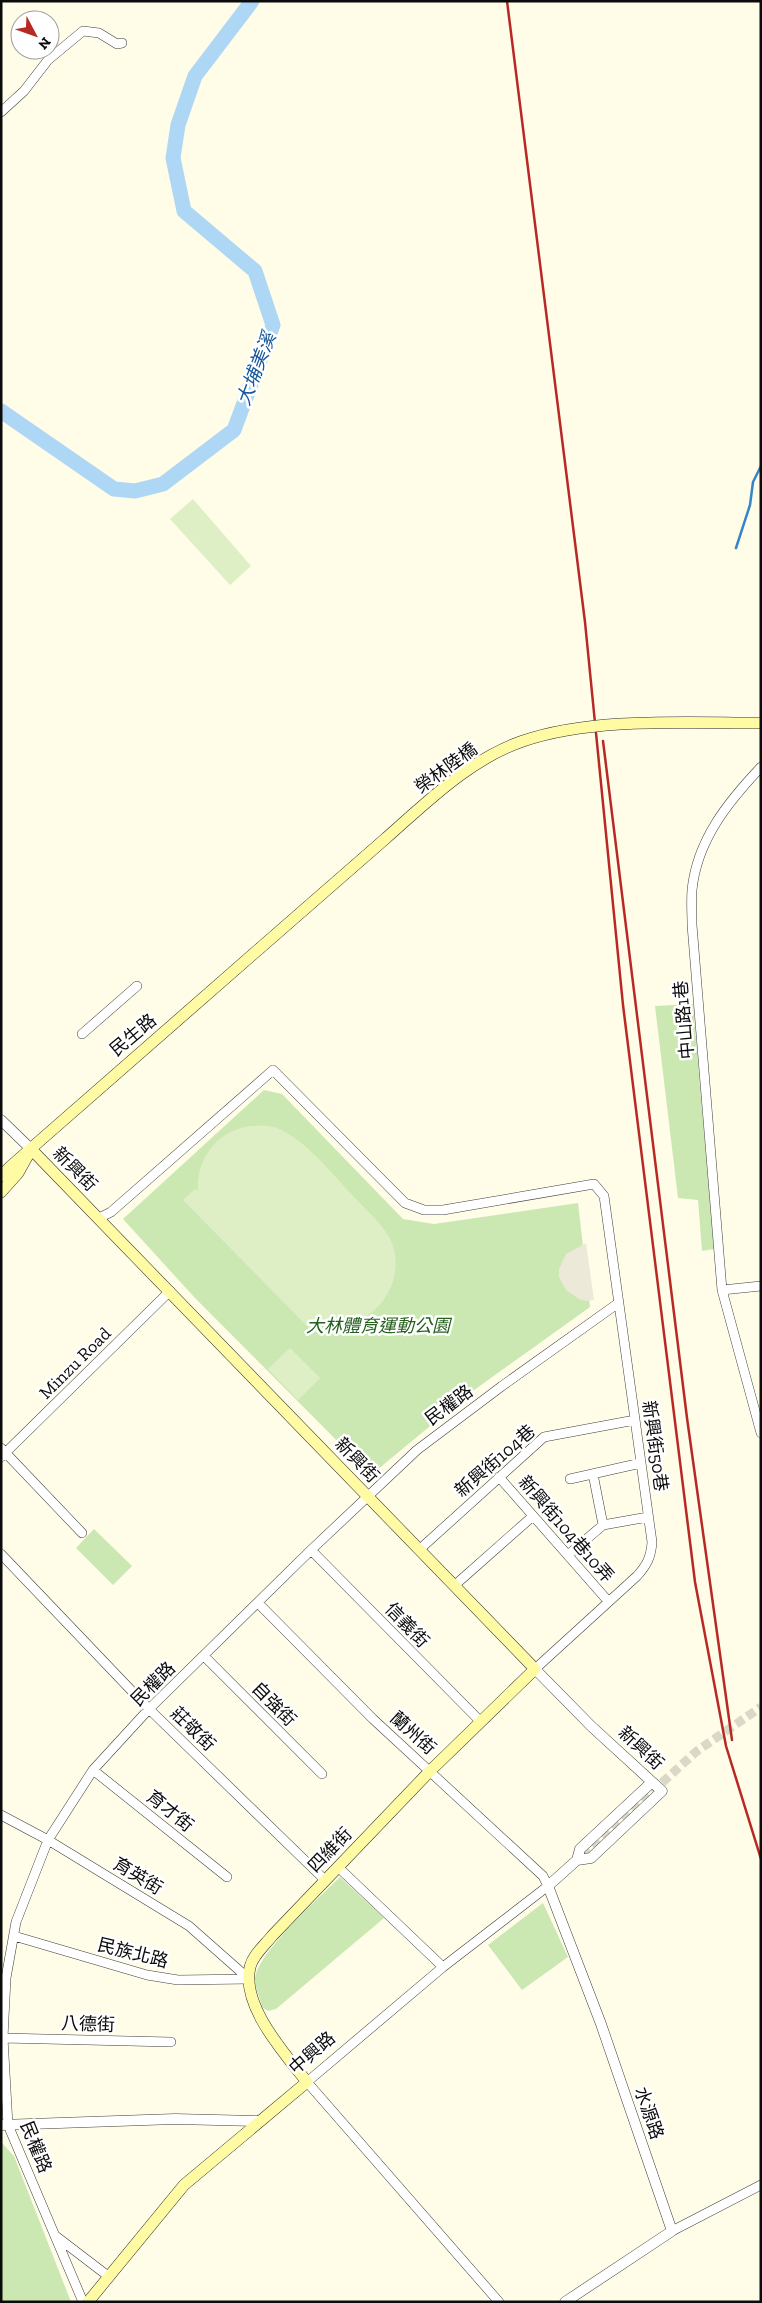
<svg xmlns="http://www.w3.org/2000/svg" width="762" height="2303" viewBox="0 0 762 2303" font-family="'Zilla Slab','Noto Sans TC',serif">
	<rect width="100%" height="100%" fill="#fffce8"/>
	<!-- green -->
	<path fill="#cbe8b3" d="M693 1004 714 1249 702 1251 698 1200 678 1198 655 1006Z
		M264 1090 282 1094 403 1219 434 1224 578 1203 590 1307 470 1393 371 1475 195 1298 123 1219Z
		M94 1529 132 1566 113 1585 76 1548Z
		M340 1877 384 1918 276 2009 268 2011 262 2007C260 1998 255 1988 255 1980 255 1955 321 1896 340 1877Z
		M543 1903 568 1957 522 1990 488 1945Z
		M1 2142 14 2156 71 2302H1Z"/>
	<!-- pitch -->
	<path fill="#deefc5" d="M193 499 251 566 230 585 170 519Z
		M251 1126C259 1126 269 1125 277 1128 308 1141 336 1179 359 1202 369 1213 382 1224 389 1237 403 1262 394 1295 372 1312 356 1325 338 1329 319 1323L311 1330 183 1200 195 1189 198 1191C196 1158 218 1130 251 1126Z
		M290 1348 320 1378 298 1400 268 1369Z"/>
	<!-- plaza -->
	<path fill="#ede9d9" d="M586 1243 594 1300 586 1301 579 1299 566 1290 559 1277V1269L566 1254Z"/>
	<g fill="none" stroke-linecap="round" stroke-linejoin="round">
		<!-- stream -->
		<path stroke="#3685cb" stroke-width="2.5" d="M736 548 750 505 753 482 761 466"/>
		<!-- river -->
		<path stroke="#aed6f5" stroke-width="15" d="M1 411 114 489 135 491 163 484 234 430 273 325 255 271 184 211 173 158 178 125 195 76 252 1"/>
		<!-- minor-tunnel -->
		<path stroke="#dad8c7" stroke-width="9" stroke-dasharray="9 4.5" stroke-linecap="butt" d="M582 1855 697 1751 761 1707"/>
		<defs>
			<path id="minor" d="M1 112 24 91 48 60 83 31 99 33 117 44 122 43
				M761 767C728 802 697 840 692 890 691 902 692 914 692 925L722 1290 761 1433
				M82 1034 137 986
				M99 1218 111 1212 273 1070 405 1203 424 1210H443L594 1184 604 1196 652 1542C651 1557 647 1565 637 1576L535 1669
				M722 1290 761 1286
				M1 1448 82 1533
				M1 1457 170 1291
				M593 1474 603 1525
				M499 1477 608 1601
				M570 1479 641 1463
				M420 1549 544 1437 635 1420
				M311 1550 480 1721
				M1 1554 149 1709 325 1880
				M568 1555 603 1525 648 1517
				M455 1585 533 1516
				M258 1603 373 1719 543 1876 548 1886 443 1967 307 2082 499 2302
				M204 1656 322 1774
				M93 1770 227 1877
				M1 1815 48 1840 189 1926 249 1979
				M338 1867 443 1967
				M14 1936 147 1975 178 1980 249 1979
				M3 2038 171 2042
				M672 2231 761 2185
				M57 2237 108 2276
				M83 2302 8 2125 3 2038 6 1978 16 1922 48 1840 93 1770 149 1709 311 1550 417 1450 502 1386 617 1304"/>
			<path id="tertiary" d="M1 1120 31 1149
				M535 1669 591 1726 662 1791 591 1858 577 1860
				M1 2125 175 2119 259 2121
				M565 2302 672 2231 601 2024 548 1886 577 1860 580 1849 652 1782"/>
			<path id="secondary" d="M31 1149 535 1669 430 1771 272 1936C264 1946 253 1955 250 1967 241 2006 285 2054 307 2082L184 2185 88 2302
				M1 1176 11 1166 259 949
				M1 1192 18 1173 28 1155"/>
		</defs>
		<!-- minor casing -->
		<use href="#minor" stroke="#3e3e3e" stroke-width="10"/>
		<!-- tertiary casing -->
		<use href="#tertiary" stroke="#3e3e3e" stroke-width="11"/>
		<!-- secondary casing -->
		<use href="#secondary" stroke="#2d2d2d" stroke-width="12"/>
		<!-- minor -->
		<use href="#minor" stroke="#fff" stroke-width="9"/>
		<!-- tertiary -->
		<use href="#tertiary" stroke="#fff" stroke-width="10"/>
		<!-- secondary -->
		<use href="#secondary" stroke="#fefba4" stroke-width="11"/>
		<!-- rail -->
		<path stroke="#b82825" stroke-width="2.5" d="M507 1 585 622 623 1005 695 1582 726 1746 761 1859
			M603 741 687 1418 732 1740"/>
		<defs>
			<path id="secondary-bridge" d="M259 949C301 912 343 876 385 839 427 802 470 759 523 741 593 717 687 723 761 723"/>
		</defs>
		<!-- secondary-bridge casing -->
		<use href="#secondary-bridge" stroke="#2d2d2d" stroke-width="12" stroke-linecap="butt"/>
		<!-- secondary-bridge -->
		<use href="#secondary-bridge" stroke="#fefba4" stroke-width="11"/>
	</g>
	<g text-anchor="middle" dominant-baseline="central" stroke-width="5" stroke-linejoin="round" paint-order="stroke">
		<!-- street labels -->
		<g font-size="18" fill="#0b0b0b" stroke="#fff">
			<text transform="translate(446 768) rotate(-36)">榮林陸橋</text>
			<text transform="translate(684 1020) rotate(-95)">中山路1巷</text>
			<text transform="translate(133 1035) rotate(-40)">民生路</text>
			<text transform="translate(75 1169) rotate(45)">新興街</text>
			<text transform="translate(75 1363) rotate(-45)">Minzu Road</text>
			<text transform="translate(449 1405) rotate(-37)">民權路</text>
			<text transform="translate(655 1446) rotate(82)">新興街50巷</text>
			<text transform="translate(357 1460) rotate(46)">新興街</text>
			<text transform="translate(495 1461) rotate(-41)">新興街104巷</text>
			<text transform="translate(566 1529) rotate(49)">新興街104巷10弄</text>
			<text transform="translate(407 1625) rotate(46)">信義街</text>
			<text transform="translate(153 1684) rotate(-45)">民權路</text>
			<text transform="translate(274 1704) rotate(45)">自強街</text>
			<text transform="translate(193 1729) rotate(44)">莊敬街</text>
			<text transform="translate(413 1733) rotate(42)">蘭州街</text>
			<text transform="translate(641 1748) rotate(43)">新興街</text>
			<text transform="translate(170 1811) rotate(39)">育才街</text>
			<text transform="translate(330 1850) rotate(-46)">四維街</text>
			<text transform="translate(138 1876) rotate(31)">育英街</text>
			<text transform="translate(133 1953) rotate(14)">民族北路</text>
			<text transform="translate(88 2024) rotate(2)">八德街</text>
			<text transform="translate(312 2053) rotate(-41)">中興路</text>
			<text transform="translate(649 2113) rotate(71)">水源路</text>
			<text transform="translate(36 2147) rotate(68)">民權路</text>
		</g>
		<!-- park labels -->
		<g font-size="18" font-style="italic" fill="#26601d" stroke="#fff">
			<text x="378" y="1326">大林體育運動公園</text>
		</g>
		<!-- water labels -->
		<g font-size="19" font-style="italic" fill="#16579a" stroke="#fff">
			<text transform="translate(256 369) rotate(-69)">大埔美溪</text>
		</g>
	</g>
	<!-- border -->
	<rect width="762" height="2303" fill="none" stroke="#0b0b0b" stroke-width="5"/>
	<!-- north arrow -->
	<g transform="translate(35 35) rotate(131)"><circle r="24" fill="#ffffff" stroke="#9d9d9d"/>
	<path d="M0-4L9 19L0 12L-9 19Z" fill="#b82825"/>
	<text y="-8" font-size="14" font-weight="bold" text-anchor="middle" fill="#0b0b0b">N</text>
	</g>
</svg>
